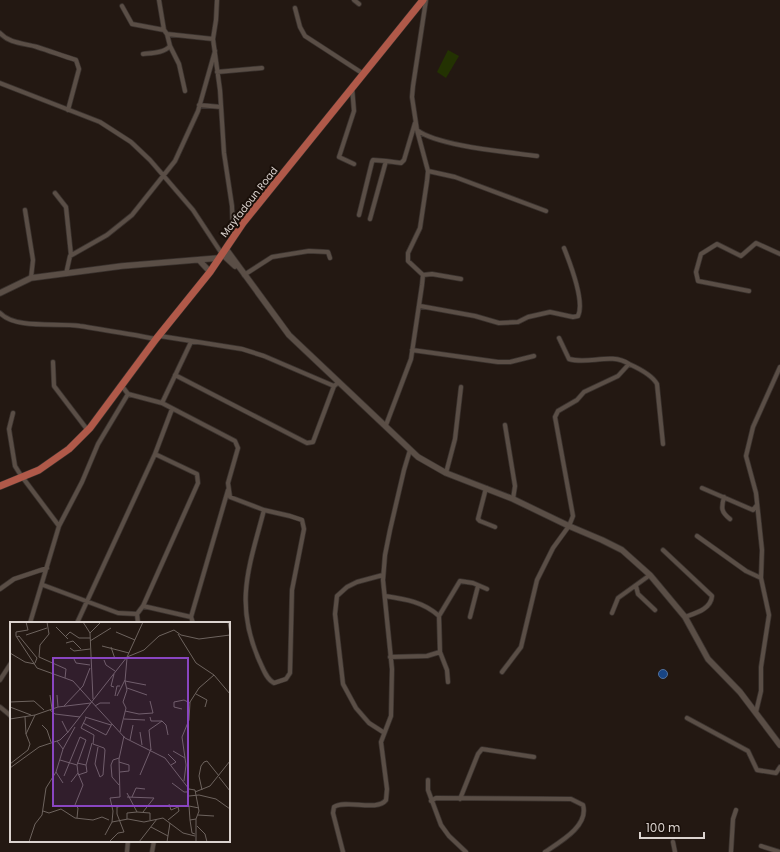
<svg xmlns="http://www.w3.org/2000/svg" width="780" height="852" viewBox="0 0 780 852" font-family="Poppins,sans-serif">
	<rect width="100%" height="100%" fill="#231812"/>
	<!-- green -->
	<path fill="#233202" d="M448 50 459 56 446 78 437 72Z"/>
	<!-- water -->
	<path fill="#184585" stroke="#52709b" d="M658.5 674a4.5 4.5 0 1 1 9 0a4.5 4.5 0 1 1-9 0Z"/>
	<g fill="none" stroke-linecap="round" stroke-linejoin="round">
		<defs>
			<path id="minor" d="M159 0 164 30
				M217 0 216 20 213 39 220 90 224 153 232 206 233 236
				M354 0 359 4
				M426 0 413 86 412 97 417 130C437 146 508 152 537 156
				M122 6 132 24 164 30 167 34 213 39
				M295 8 300 27 305 36 362 73
				M0 33C10 44 24 43 37 47 50 51 63 56 76 60L79 69 68 110
				M170 46 179 64 185 91
				M143 54C152 53 164 53 170 46L167 34
				M217 72 262 68
				M0 83 100 122 131 142 150 160 193 210 222 254
				M352 87 354 111 339 157 354 164
				M199 105 221 107
				M428 171 455 177 546 211
				M55 193 66 207 71 255
				M25 210 33 260 31 278
				M359 215 372 162 373 160 386 161
				M370 219 386 161 401 163 404 160 415 123
				M66 274 70 256 107 235 132 215 175 161 198 111 215 51
				M244 275 272 257 309 251 328 252 330 258
				M423 275 432 274 461 279
				M749 291 698 281 696 272 701 254 717 244 741 256 756 243 780 254
				M420 306 475 316 499 323 518 322 528 317 550 312 573 317 578 316C585 302 570 263 564 248
				M0 313C16 330 59 322 80 326 105 330 131 334 156 339
				M160 336 242 349 264 356 334 386
				M559 338 569 359C589 365 611 352 629 364
				M191 342 162 403 235 441 238 448 228 483 230 497 264 510 290 516 302 520 304 529 292 590 290 673 286 679 274 683C266 679 263 668 259 660 234 603 249 567 264 510
				M412 350 498 362H510L534 356
				M53 362 54 386 86 428
				M175 375 307 443 313 442 334 386 339 382
				M122 386 128 394 162 403
				M13 413 9 429 15 466 20 474
				M386 425 411 359 422 285 423 275 408 261V253L420 228 427 181 428 171 417 130
				M505 425 515 486 513 499
				M155 454 172 409
				M446 473 455 439 461 387
				M23 478 59 526 82 482 98 444 128 394
				M486 488 478 519 480 521 495 527
				M702 488 753 510 757 505
				M724 497C721 508 721 512 730 519
				M569 526 573 516 555 417 558 411 577 400 584 392 618 376 629 364C638 368 652 375 657 384L663 444
				M697 536 746 571 761 578
				M663 550 712 596C711 609 696 613 685 617
				M43 585 118 613 137 614
				M636 586 638 594 655 610
				M0 589 14 579 47 568
				M385 596C405 599 424 602 439 616L440 652 427 656 390 657
				M143 606 191 617 228 490
				M612 613 618 598 650 575
				M439 616 460 581 473 583 487 589
				M191 617 193 623
				M470 617 478 586
				M30 623 59 526
				M77 623 155 454 197 474 198 483 143 606 137 614 138 623
				M440 652 447 670 448 682
				M502 672 521 647 537 580 553 548 569 526
				M0 680 11 663
				M0 707 11 716
				M756 712 761 691V667L769 615 761 578 762 550 756 493 746 456 753 427 780 367
				M687 718 748 751 757 770 776 773 780 767
				M383 732 369 723 356 708 343 684 335 614 337 596 347 587 357 582 383 575
				M428 780V790L441 825 449 836 466 852
				M460 799 478 754 482 749 534 757
				M431 801 436 798 571 799 583 805C589 826 560 842 545 852
				M673 842 675 852
				M761 846 780 852
				M127 852 128 841
				M152 852 154 841
				M343 852 333 813 334 807C346 799 377 812 386 800L387 789 381 742 391 716 392 669 383 580 385 555 390 530 404 470 410 450
				M731 852 733 819 736 810"/>
			<path id="tertiary" d="M226 249 289 335 418 457 446 473 513 499 569 526 602 540 622 550 650 575 685 617 708 659 740 692 780 745
				M222 254 235 266
				M199 260 210 272
				M0 293 31 278 122 266 219 258"/>
			<path id="primary" d="M0 486 39 470 69 449 90 428 156 339 210 272 243 223 423 0"/>
		</defs>
		<!-- minor casing -->
		<use href="#minor" stroke="#3a322e" stroke-width="5.5"/>
		<!-- tertiary casing -->
		<use href="#tertiary" stroke="#3a322e" stroke-width="7"/>
		<!-- primary casing -->
		<use href="#primary" stroke="#3a322e" stroke-width="8"/>
		<!-- minor -->
		<use href="#minor" stroke="#5a4e46" stroke-width="4"/>
		<!-- tertiary -->
		<use href="#tertiary" stroke="#5a4e46" stroke-width="5.5"/>
		<!-- primary -->
		<use href="#primary" stroke="#b05949" stroke-width="7"/>
	</g>
	<g text-anchor="middle" dominant-baseline="central" stroke-width="4" stroke-linejoin="round" paint-order="stroke">
		<!-- street labels -->
		<g font-size="10" fill="#dbd3cf" stroke="#190f09">
			<text transform="translate(249 202) rotate(-52)">Mayfadoun Road</text>
		</g>
	</g>
	<!-- overview -->
	<g transform="translate(10 622)">
		<rect width="220" height="220" fill="#231812"/>
		<path fill="none" stroke="#6d635e" stroke-width="1" d="M16 0 18 8 6 10V14L27 46 63 59 81 79M37 0 39 12 30 23 29 35 56 47 55 56M73 0 80 11 83 77M218 0 220 12M46 5 58 17M106 10 125 18M80 11 91 0M168 12 186 41 204 53M16 13 37 6M56 14 60 10 69 16H80M7 15 9 14 27 36 25 41M80 19 101 6M56 21 63 19 71 27M92 24 119 31M101 25 105 37M60 26 64 29 80 27M0 31 15 40 25 42M117 35 134 28 149 14 164 8 171 13 189 17 220 13M117 36 115 59 136 63M64 37 66 41 80 43M94 38 96 43 105 49M104 52 101 64 104 65M117 66 137 73M186 72 197 78 195 85M40 73 42 87M47 73 48 85M105 74 107 64H110M107 74 115 58M80 78 115 116 155 136 179 167 185 168 189 189 186 197V220M0 80 24 79 34 88M54 84 73 64 80 46M85 84 90 81H100M0 85 21 93M172 87 164 85V80L174 78 180 81M40 88 45 92 70 95M115 89 129 92 143 91 140 79M15 95 16 112M75 95 101 103M140 95 141 99H152M76 96 71 106 84 113 83 122 94 126 95 128 93 153 90 155 85 142 88 125M0 97 25 93 48 85 81 81M114 97 135 98M52 99 58 111M73 101 96 113 102 102M32 103 37 108 41 120M110 110 116 86 113 80 117 68 115 59M130 110 132 123M120 118 123 103M47 119 53 127 65 105M141 128 139 108 152 99 156 103 158 113M163 129 175 136M158 132 166 140 161 143M109 136 103 138 101 143 102 155 109 163M50 138 67 143M109 140 119 143V149L110 150M67 141 76 143 82 121M0 142 18 128 20 122 16 112 25 93M0 146 29 125 50 118 58 110 117 35 133 0M68 153 77 150 76 143M130 153 141 127M54 154 70 115 76 118 67 143 68 151 61 160M209 155 220 169M174 159 176 143 172 115 179 98 180 80 189 66 204 53 220 72M53 161 46 150 53 127M162 161 174 170H177L179 167M192 168 189 154 191 144 194 140 197 139 209 154M185 170 200 164 220 139M117 171 127 190M179 174 189 173 206 177 220 187M117 175 144 176 133 190M122 175 126 166 135 167M33 189 39 191 51 187 65 196 83 198 92 195 99 198M188 193 204 194M67 196 68 186 65 183 73 163 68 151M117 197V191L127 190 140 191V198M186 197 180 198 179 184 189 186M158 198 169 189 168 185 161 188 159 182M180 198 182 211 185 212M102 200 103 189 100 176 110 175 109 137 114 114M102 200 118 197 134 200 153 196 173 211 185 214M187 204 195 212 197 220M141 205 158 214M95 213 102 200M19 220 25 202 32 193 36 166 46 150M99 220 108 211 114 210 107 192V185L113 184M129 220 147 197M157 220 160 201"/>
		<path fill="#8945c1" fill-opacity="0.15" stroke="#8945c1" stroke-width="2" d="M43 36H178V184H43Z"/>
		<rect width="220" height="220" fill="none" stroke="#dbd3cf" stroke-width="2"/>
	</g>
	<!-- scale -->
	<path d="M640 832v6h64v-6" fill="none" stroke="#dbd3cf" stroke-width="2"/>
	<text x="646" y="832" font-size="12" fill="#dbd3cf" stroke="#190f09" stroke-width="3" paint-order="stroke">100 m</text>
</svg>
